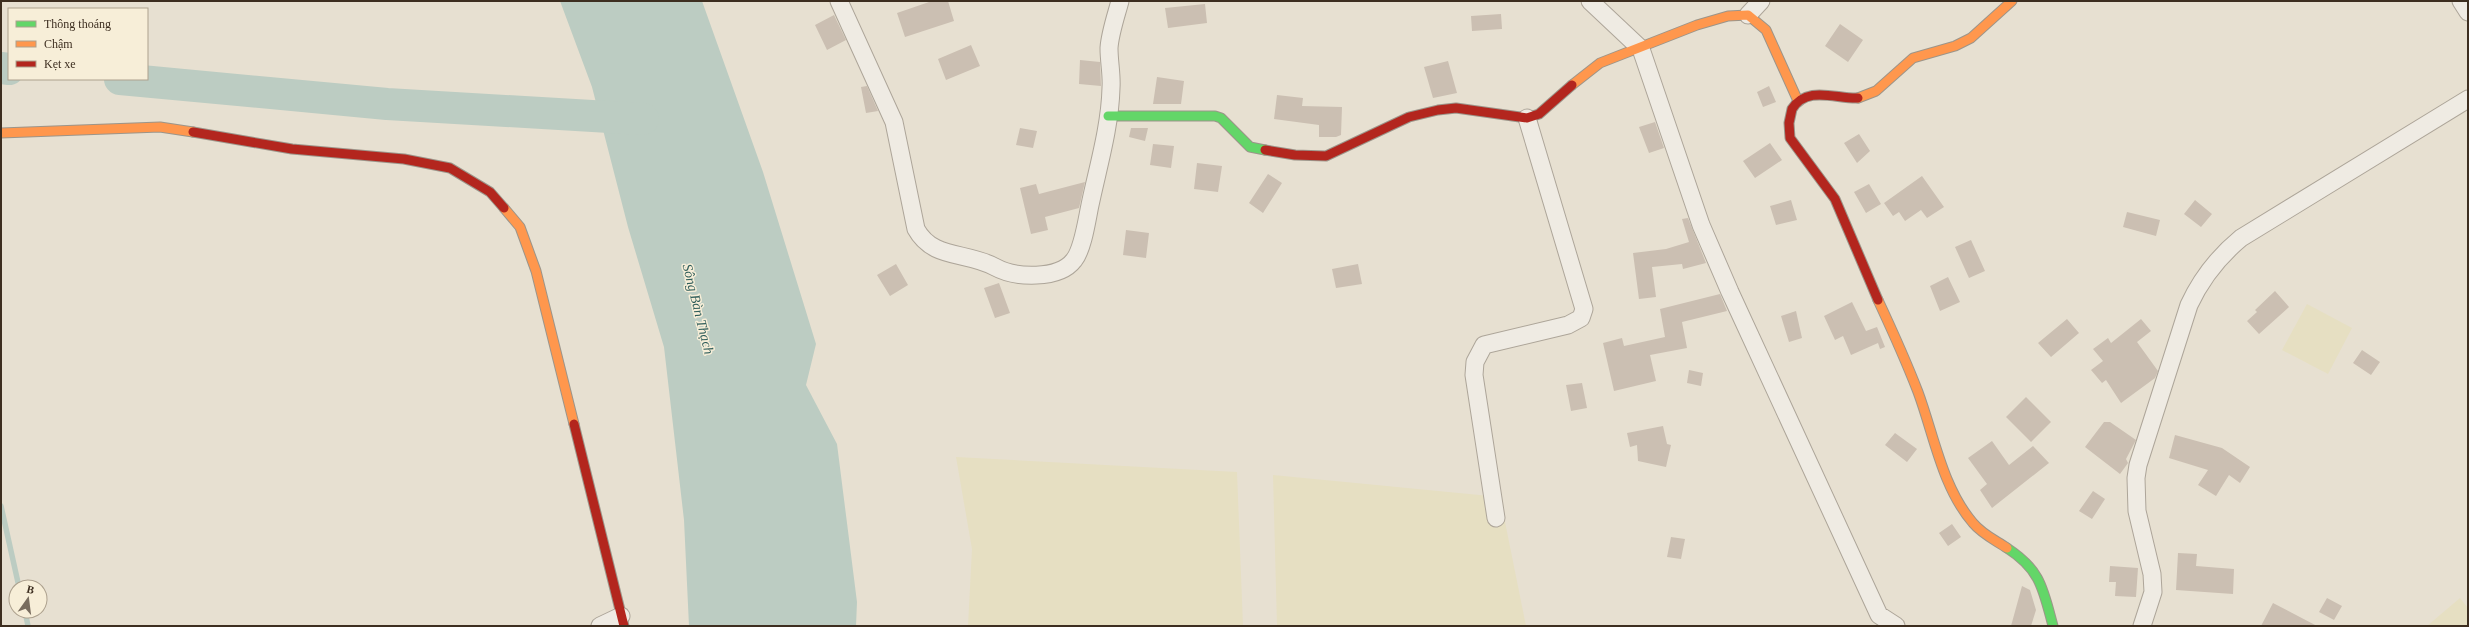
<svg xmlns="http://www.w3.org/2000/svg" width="2469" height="627" viewBox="0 0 2469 627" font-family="Georgia,serif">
	<rect width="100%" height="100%" fill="#e7e0d1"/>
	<!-- farmland -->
	<path fill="#e6dfc2" d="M2307 304 2352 328 2328 374 2282 350Z
		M956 457 1237 472 1243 626H968L972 549Z
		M1273 475 1500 497 1526 626H1277Z
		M2460 598 2468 608V626H2427Z"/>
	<!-- water -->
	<path fill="#bcccc2" d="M560 1H702L763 172 816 344 806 385 837 444 857 602 856 626H689L684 520 664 347 628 227 592 87Z"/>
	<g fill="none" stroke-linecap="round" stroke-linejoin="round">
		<!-- stream -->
		<path stroke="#bcccc2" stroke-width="5.5" d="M1 506 19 587
			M25 611 28 626"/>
		<!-- river -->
		<path stroke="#bcccc2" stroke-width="32" d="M1 68 9 69
			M120 79 387 104 643 119"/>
	</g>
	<!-- building -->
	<path fill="#cbbfb2" d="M932 1H948L954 21 905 37 897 13Z
		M1205 4 1207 23 1168 28 1165 8Z
		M1501 14 1502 29 1472 31 1471 16Z
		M834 15 846 40 827 50 815 25Z
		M1840 24 1863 40 1848 62 1825 46Z
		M971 45 980 66 946 80 938 59Z
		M1080 60 1100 62 1101 86 1079 84Z
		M1448 61 1457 93 1433 98 1424 67Z
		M1157 77 1184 81 1181 104H1153Z
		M867 86 878 111 866 113 861 87Z
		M1769 86 1776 102 1763 107 1757 92Z
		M1277 95 1303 98 1302 106 1342 107 1341 135 1336 137H1319V125L1274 119Z
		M1655 122 1664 148 1649 153 1639 127Z
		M1020 128 1037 131 1033 148 1016 145Z
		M1131 128H1148L1145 141 1129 137Z
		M1859 134 1870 151 1857 163 1844 143Z
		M1770 143 1782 160 1755 178 1743 161Z
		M1153 144 1174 146 1171 168 1150 165Z
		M1197 163 1222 166 1218 192 1194 189Z
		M1268 174 1282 183 1263 213 1249 203Z
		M1922 176 1944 207 1927 218 1921 210 1905 221 1899 212 1893 216 1884 203Z
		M1085 182 1079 208 1045 217 1048 230 1031 234 1020 188 1036 184 1039 194Z
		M1869 184 1881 204 1866 213 1854 192Z
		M1791 200 1797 220 1776 225 1770 206Z
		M2195 200 2212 214 2201 227 2184 214Z
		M2127 212 2160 220 2156 236 2123 227Z
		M1688 218 1706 263 1683 269 1682 264 1652 267 1656 297 1639 299 1633 253 1666 249 1689 242 1682 219Z
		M1126 230 1149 233 1146 258 1123 255Z
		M1971 240 1985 271 1969 278 1955 247Z
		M896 264 908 285 890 296 877 275Z
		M1358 264 1362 284 1336 288 1332 269Z
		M1948 277 1960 302 1940 311 1930 286Z
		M999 283 1010 313 995 318 984 288Z
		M2275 291 2289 307 2259 334 2247 321 2257 312 2255 310Z
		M1720 294 1727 311 1682 322 1687 348 1650 355 1656 381 1614 391 1603 343 1622 338 1624 346 1665 337 1660 309Z
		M1852 302 1866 331 1877 327 1885 347 1880 349 1878 343 1851 355 1843 336 1835 340 1824 316Z
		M1796 311 1802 338 1789 342 1781 316Z
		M2067 319 2079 333 2051 357 2038 343Z
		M2141 319 2151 331 2137 342 2158 371 2155 378 2121 403 2106 380 2102 383 2091 370 2103 361 2093 349 2108 338 2111 343Z
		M2362 350 2380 362 2371 375 2353 363Z
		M1689 370 1703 373 1701 386 1687 383Z
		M1582 383 1587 408 1571 411 1566 385Z
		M2026 397 2051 422 2031 442 2006 417Z
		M2104 422H2110L2136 440 2126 459 2128 463 2120 474 2085 447Z
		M1663 426 1667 444 1671 445 1666 467 1638 461 1637 445 1630 447 1627 433Z
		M1895 433 1917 449 1907 462 1885 445Z
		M2175 435 2222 448 2250 467 2240 483 2229 475 2216 496 2198 485 2208 470 2169 458Z
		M1992 441 2009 465 2033 446 2049 463 1992 508 1980 490 1987 484 1968 458Z
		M2093 491 2105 499 2092 519 2079 511Z
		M1952 524 1961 537 1948 546 1939 533Z
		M1671 537 1685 539 1681 559 1667 557Z
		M2178 553 2197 554 2196 566 2234 569 2233 594 2176 590Z
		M2110 566 2138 568 2136 597 2115 596 2116 582H2109Z
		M2022 586 2030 590 2036 610 2031 626H2011Z
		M2327 598 2342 606 2334 620 2319 612Z
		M2273 603 2317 626H2261Z"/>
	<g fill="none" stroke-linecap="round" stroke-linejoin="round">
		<defs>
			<path id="street" d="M839 1 894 122 916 229C933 260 966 251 995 267 1015 278 1059 280 1074 260 1083 249 1087 219 1090 205 1098 167 1110 127 1111 88 1112 75 1109 62 1109 48 1110 33 1116 16 1120 1
				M1590 1 1641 49 1701 225 1730 292 1879 615 1896 626
				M2461 1 2468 12
				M1748 15 1761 1
				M1496 518 1474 375 1475 362 1484 345 1568 325 1581 318 1584 309 1527 118
				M600 626 621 616
				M2142 626 2153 592 2152 574 2137 511 2136 478 2138 465 2189 305C2202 277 2218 257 2241 238L2468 99"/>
			<path id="fast" d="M1108 116H1215L1221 118 1250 147 1265 150
				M2007 548C2041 570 2043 589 2053 626"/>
			<path id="slow" d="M1572 85 1600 63 1697 25 1728 16 1748 15 1766 30 1798 101
				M1858 98 1876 91 1913 58 1955 46 1971 38 2012 1
				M1 133 160 127 193 132
				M504 208 520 227 536 271 574 424
				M1878 300C1892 330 1906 361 1918 392 1934 435 1942 487 1973 523 1982 534 1995 540 2007 548"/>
			<path id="jam" d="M1858 98C1836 99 1807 85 1792 109L1789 123 1790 138 1835 199 1878 300
				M193 132 292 149 404 159 450 168 490 192 504 208
				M1265 150 1295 155 1326 156 1409 117 1438 110 1456 108 1527 118 1539 114 1572 85
				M574 424 624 626"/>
		</defs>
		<!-- street casing -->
		<use href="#street" stroke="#ada599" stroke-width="19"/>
		<!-- fast casing -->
		<use href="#fast" stroke="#9c958a" stroke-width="11"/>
		<!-- slow casing -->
		<use href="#slow" stroke="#9c958a" stroke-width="11"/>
		<!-- jam casing -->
		<use href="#jam" stroke="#9c958a" stroke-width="11"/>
		<!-- street -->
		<use href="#street" stroke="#efebe3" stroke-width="17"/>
		<!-- fast -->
		<use href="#fast" stroke="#63d668" stroke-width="9"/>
		<!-- slow -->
		<use href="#slow" stroke="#ff974d" stroke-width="9"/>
		<!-- jam -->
		<use href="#jam" stroke="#b3261e" stroke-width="9"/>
	</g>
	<g text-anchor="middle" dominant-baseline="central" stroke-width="3" stroke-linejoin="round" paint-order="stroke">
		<!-- water labels -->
		<g font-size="14" font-style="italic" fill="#2f5d5a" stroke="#f7eed8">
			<text transform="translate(698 309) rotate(76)">Sông Bàn Thạch</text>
		</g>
	</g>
	<!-- border -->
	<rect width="2469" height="627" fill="none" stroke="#3d2e20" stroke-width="4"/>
	<!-- legend -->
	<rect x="8" y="8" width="140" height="72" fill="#f7eed8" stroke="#ada18e"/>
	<rect x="16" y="21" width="20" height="6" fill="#63d668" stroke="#ada18e"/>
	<text x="44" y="28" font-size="12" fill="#3d2e20">Thông thoáng</text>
	<rect x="16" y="41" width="20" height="6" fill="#ff974d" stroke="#ada18e"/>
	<text x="44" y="48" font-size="12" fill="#3d2e20">Chậm</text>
	<rect x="16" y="61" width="20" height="6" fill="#b3261e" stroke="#ada18e"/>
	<text x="44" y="68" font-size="12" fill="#3d2e20">Kẹt xe</text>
	<!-- north arrow -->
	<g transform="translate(28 599) rotate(14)"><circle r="19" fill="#f7eed8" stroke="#ada18e"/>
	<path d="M0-3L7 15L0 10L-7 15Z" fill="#786c5e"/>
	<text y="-6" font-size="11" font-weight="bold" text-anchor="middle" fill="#3d2e20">B</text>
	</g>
</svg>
